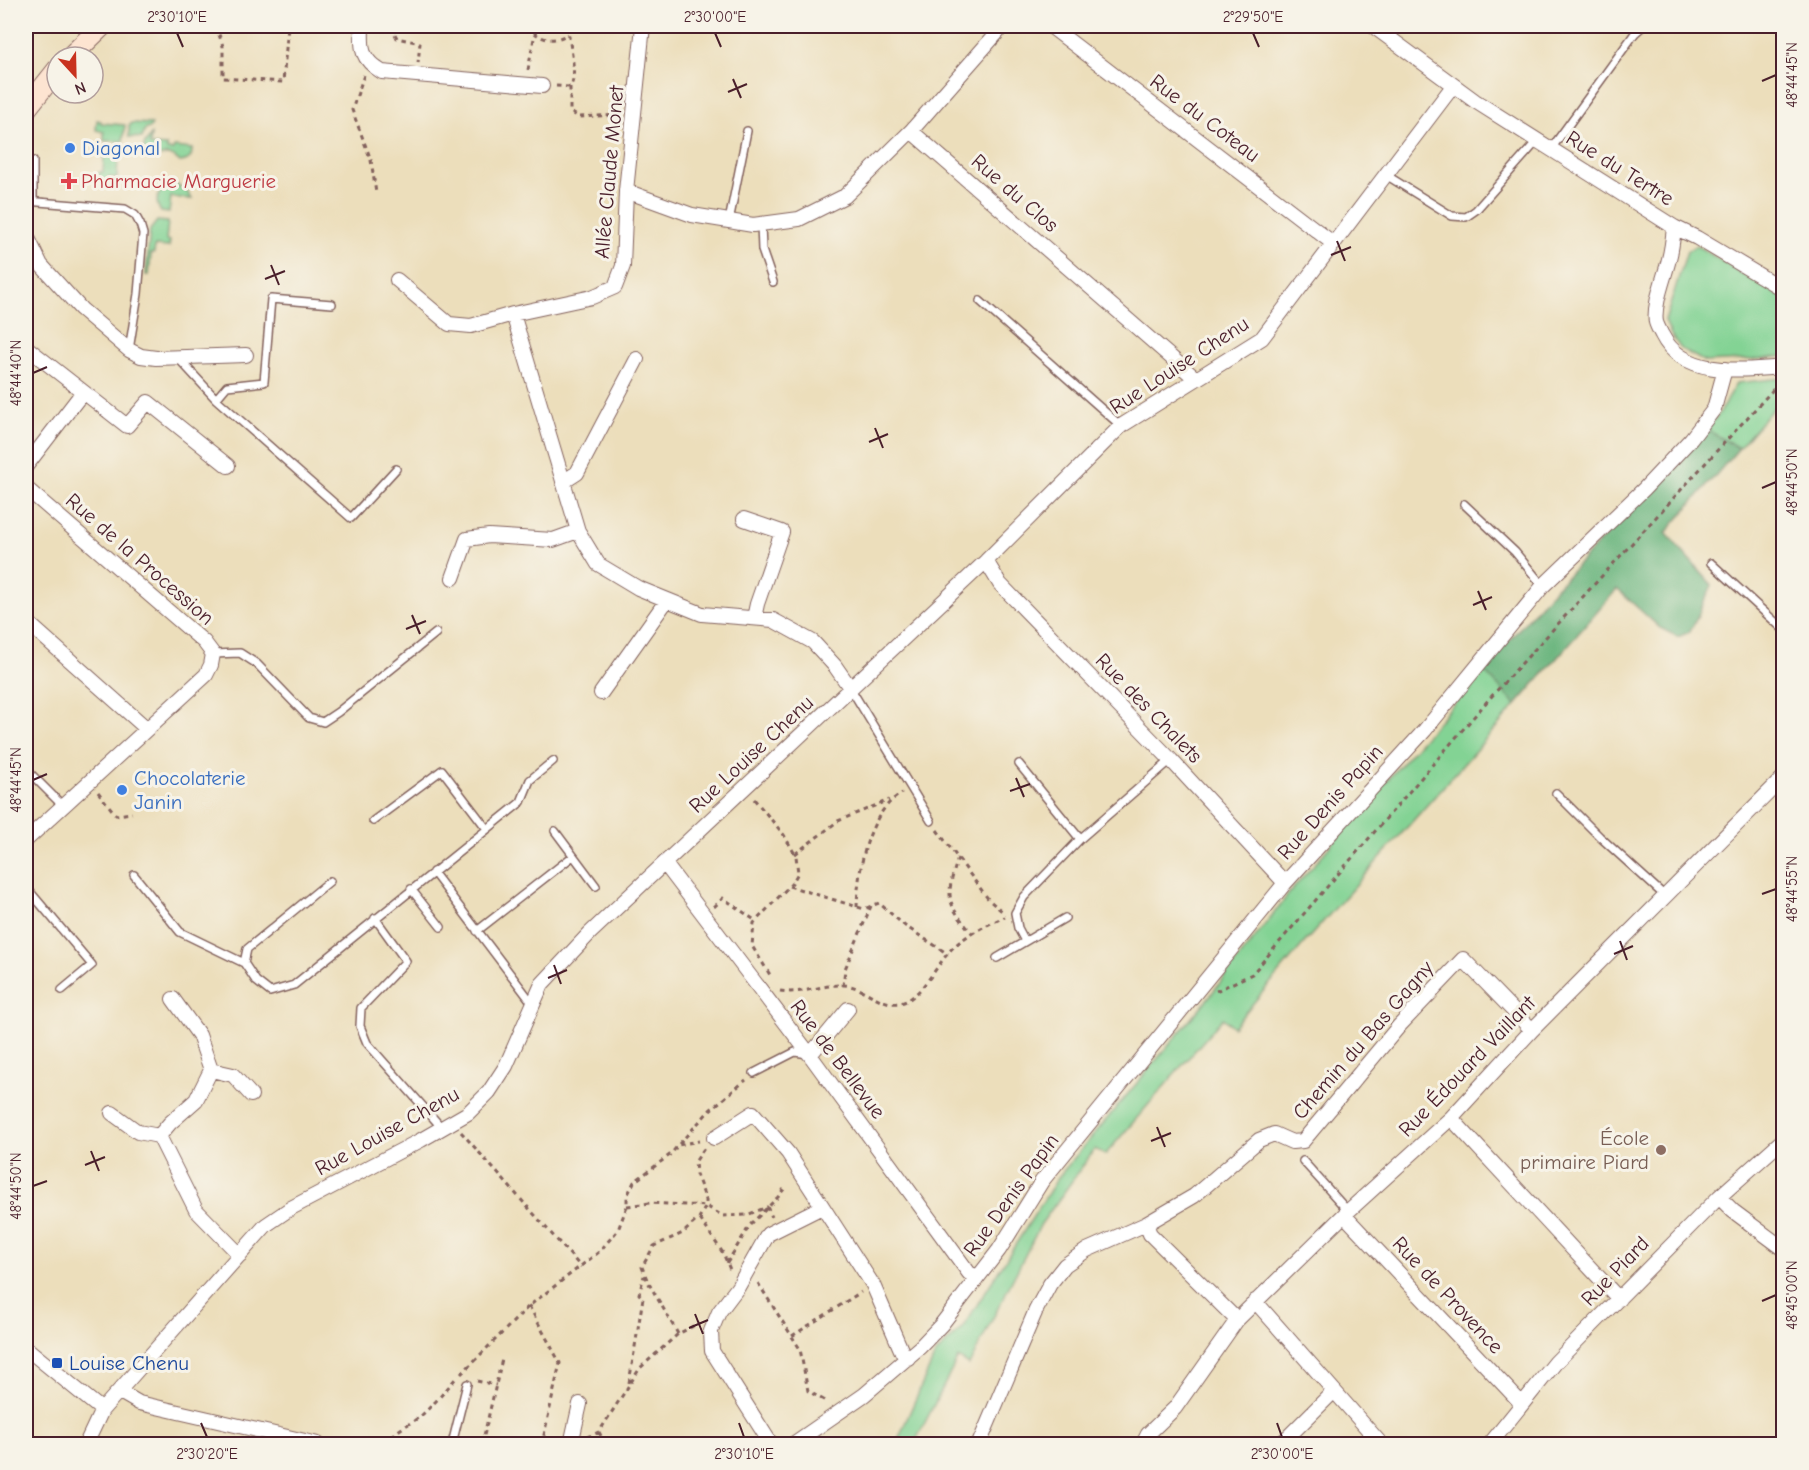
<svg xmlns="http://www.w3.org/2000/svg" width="1809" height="1470" viewBox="0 0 1809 1470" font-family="'Comic Neue',sans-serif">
	<rect width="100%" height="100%" fill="#f7f3e8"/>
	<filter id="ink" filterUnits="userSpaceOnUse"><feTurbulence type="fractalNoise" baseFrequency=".0167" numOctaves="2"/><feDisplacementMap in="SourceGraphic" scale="12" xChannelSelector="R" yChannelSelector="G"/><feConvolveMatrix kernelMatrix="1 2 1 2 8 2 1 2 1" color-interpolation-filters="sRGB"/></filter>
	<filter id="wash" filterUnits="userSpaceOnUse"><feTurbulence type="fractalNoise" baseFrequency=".008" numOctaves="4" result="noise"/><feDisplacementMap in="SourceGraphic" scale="24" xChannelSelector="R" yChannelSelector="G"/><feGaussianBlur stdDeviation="1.35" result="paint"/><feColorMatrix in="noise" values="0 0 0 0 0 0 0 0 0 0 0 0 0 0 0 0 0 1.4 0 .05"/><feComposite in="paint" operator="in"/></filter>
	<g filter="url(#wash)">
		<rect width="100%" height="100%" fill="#ecdebb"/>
		<!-- green -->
		<path fill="#83d394" stroke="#667960" stroke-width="1.5" d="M97 120 101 121V123L125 125 123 141H104V132L96 130Z
			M132 123 152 124 151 127 145 130 142 138 129 137V126Z
			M151 135 150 145 167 146V150H173L174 147 192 149C192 158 189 161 180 162 167 149 164 157 149 159L145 156 144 145Z
			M102 148H112V158L118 159 117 178 109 177V186L98 185 99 172H103L104 157 101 156Z
			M175 184 186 190 192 199 171 197 169 213 161 212C152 198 160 187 175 184Z
			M157 221 168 222 166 240 170 241 169 247 155 246 154 253 151 254 149 275H146L150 230Z
			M1697 246 1783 298V356L1764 359 1705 362 1681 349 1671 335 1665 321 1687 251Z
			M1783 378V397L1516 705 1305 942 1233 1027 1223 1018 1105 1155 1095 1149 1041 1224 969 1365 958 1358 914 1444H896L935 1355 963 1327 1059 1176 1205 1002 1291 891 1483 670 1550 594 1707 430 1725 405 1736 383Z"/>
		<!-- forest -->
		<path fill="#6ab57e" stroke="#5a6a54" stroke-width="1.5" d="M1707 430 1739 448 1666 533 1712 585 1690 632 1678 637 1660 628 1617 589 1516 705 1483 670 1550 594Z"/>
	</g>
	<g filter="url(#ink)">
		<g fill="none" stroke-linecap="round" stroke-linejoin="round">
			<defs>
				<path id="lane" d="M1551 149 1635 33 1643 26
					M1386 175 1452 216 1466 217 1476 210 1537 141
					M26 201 125 209 135 215 140 224 143 234 138 294 129 350
					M33 201V161
					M729 221 747 131
					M761 224 762 250 773 282
					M980 301 1121 426
					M332 304 271 299 264 382 227 386 216 399 351 518 396 469
					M179 359 216 399
					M1464 504 1515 552 1543 586
					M1711 563 1784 630
					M213 654 240 653 257 664 309 718 323 722 338 712 436 633
					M851 689 931 821
					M1019 764 1080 839
					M26 769 63 806
					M1556 793 1600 837 1665 896
					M373 821 442 770 487 829
					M555 831 596 886
					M433 872 533 1004
					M134 875 180 932 244 963
					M330 881 247 949 244 963 256 981 270 992 294 985 521 802 530 780 553 761
					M26 887 92 965 62 990
					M411 889 441 927
					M375 918 406 961 361 1008 360 1026 367 1043 442 1128
					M477 931 573 856
					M1025 941 1018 928 1015 913 1024 897 1080 839 1171 760
					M997 958 1065 918
					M754 1073 795 1052 808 1054
					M1303 1161 1348 1211
					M452 1444 467 1384"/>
				<path id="street" d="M362 26C361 49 361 59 382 72L542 86
					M1050 26 1334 244
					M1373 26 1475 101 1674 227C1673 237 1672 248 1669 259 1665 276 1653 305 1656 322 1657 326 1660 331 1662 335 1683 378 1744 370 1784 367
					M911 131 1196 379
					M626 191 692 215 729 221 753 225 799 219 845 196 911 131 1003 26
					M1674 227 1697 238 1784 290
					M26 234 41 265 81 309 129 350 141 356 156 358 246 355
					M397 280 449 324 471 326 513 314 592 297 615 287 623 266 626 191 643 26
					M513 314 578 531 598 564 638 588 702 614 773 620 813 642 835 666 851 689
					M26 347 127 426 148 402 228 466
					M26 466 83 392
					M563 482 577 473 637 359
					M26 488 204 642 213 654 211 665 206 675 26 840
					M744 519 782 532 757 604 754 618
					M986 561 1000 584 1171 760 1285 883
					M453 578 467 539 489 536 553 540 578 531
					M26 621 146 728
					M601 693 667 600
					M665 864 810 1055 969 1273 977 1277
					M173 999 199 1035 211 1070 233 1075 251 1095
					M810 1055 848 1009
					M112 1113 138 1132 159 1136 196 1210 240 1255
					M1451 1118 1619 1299
					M159 1136 170 1123 196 1100 211 1070
					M714 1138 753 1113 788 1153 873 1285 902 1352 908 1358
					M1719 1197 1733 1211 1784 1249
					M1344 1215 1522 1404
					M1146 1224 1150 1234 1237 1320
					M1255 1301 1381 1444
					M26 1348 102 1410
					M120 1392 139 1403 318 1444
					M86 1444 102 1410 266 1225 291 1208 421 1140 468 1113 489 1092 506 1066 542 984 590 933 986 561 1121 426 1262 338 1453 86
					M571 1444 580 1404
					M771 1444 712 1351 711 1331 719 1312 738 1287 768 1234 822 1207
					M793 1444 864 1395 920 1347 941 1325 999 1250 1042 1181 1285 883 1425 730 1543 586 1644 489 1691 439 1714 409 1725 369
					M979 1444 1036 1310 1050 1284 1065 1265 1087 1250 1146 1224 1194 1196 1259 1140 1274 1134 1292 1142 1303 1141 1400 1025 1463 959 1532 1030
					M1143 1444 1148 1434 1175 1408 1237 1320 1344 1215 1451 1118 1532 1030 1784 777
					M1281 1444 1334 1391
					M1490 1444 1556 1362 1719 1197 1784 1139"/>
				<path id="secondary" d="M70 57 102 26
					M26 109 57 70"/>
			</defs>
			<!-- lane casing -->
			<use href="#lane" stroke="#83625d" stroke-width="10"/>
			<!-- street casing -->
			<use href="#street" stroke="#83625d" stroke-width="16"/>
			<!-- secondary casing -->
			<use href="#secondary" stroke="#83625d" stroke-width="22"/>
			<!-- path -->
			<path stroke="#83625d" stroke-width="3" stroke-dasharray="4.5 4.5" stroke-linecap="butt" d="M216 26 223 46V78L283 82 288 26
				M391 26 397 38 420 43 418 63
				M528 26C538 39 552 44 568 34
				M528 70 535 33
				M364 75 352 110 371 160 376 193
				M556 86 570 87C579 74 568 42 568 26
				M570 87V112L579 117 620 115
				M98 792 116 815 132 813
				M754 799 784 835 796 856 798 873 792 883 754 923 752 946 772 978
				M937 830 989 900 1004 913
				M795 854 838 821 889 800
				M958 858C946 896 945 902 972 933
				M789 886 864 909 879 903 905 926 948 954
				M714 907 723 898 756 921
				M857 907C858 870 867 813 902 793
				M843 986 845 969 871 906
				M780 991C802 995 823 984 844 985 864 986 879 1006 900 1003 921 1000 941 956 957 944 972 932 988 924 1005 917
				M1216 991 1252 974 1490 698 1780 382
				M461 1132 581 1267
				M679 1144 710 1110 746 1080
				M627 1206 650 1203 706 1206 723 1216 747 1215 767 1207 772 1217
				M700 1219 723 1253 731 1272
				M727 1263 750 1225 778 1197 784 1189
				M758 1283 800 1349 808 1391 827 1402
				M529 1306 560 1363 542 1444
				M678 1334 648 1282 642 1267 654 1246 683 1233 699 1218 706 1206V1200L696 1174 695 1162 705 1147
				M792 1336 861 1292
				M461 1374 529 1306 599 1252 618 1230 627 1206V1196L634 1182 671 1154 678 1145 699 1141
				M477 1381 496 1385
				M629 1383 643 1298 639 1294 644 1276
				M599 1432 605 1444
				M587 1437 599 1432 640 1368 678 1334 699 1323
				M387 1444C394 1429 411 1425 423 1414 435 1403 446 1390 456 1378
				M482 1444 502 1359"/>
			<!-- lane -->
			<use href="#lane" stroke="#fff" stroke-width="7"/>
			<!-- street -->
			<use href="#street" stroke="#fff" stroke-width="14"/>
			<!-- secondary -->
			<use href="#secondary" stroke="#fde4d1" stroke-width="20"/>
		</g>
	</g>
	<!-- ticks -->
	<path fill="none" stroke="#4a1f2b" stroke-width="2" d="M177 33 183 47M715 33 721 47M1253 33 1259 47M733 79 741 98M1762 81 1776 75M728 92 747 84M1337 241 1345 261M1331 255 1351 247M271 265 279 285M265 279 285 271M33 373 47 367M875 428 883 448M869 442 888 434M1762 488 1776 482M1478 591 1486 610M1473 605 1492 597M412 615 420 634M406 629 426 621M1016 778 1024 797M33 780 47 774M1010 791 1030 784M1762 894 1776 889M1620 941 1627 960M1614 954 1633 946M554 965 561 984M548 978 567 970M1157 1127 1165 1147M1151 1141 1171 1133M91 1151 99 1171M85 1165 105 1157M33 1186 47 1181M1762 1301 1776 1295M695 1314 703 1334M689 1328 708 1320M201 1423 207 1437M739 1423 744 1437M1277 1423 1282 1437"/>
	<!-- markers -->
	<g fill="#3f7fe0" stroke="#f7f3e8" stroke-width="2">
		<circle cx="70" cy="148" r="6"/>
		<circle cx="122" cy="790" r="6"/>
	</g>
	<path fill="#e0444e" stroke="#f7f3e8" stroke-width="2" d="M66 172h6v6h6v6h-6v6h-6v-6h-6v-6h6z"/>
	<circle fill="#8d6e63" stroke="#f7f3e8" stroke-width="2" cx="1661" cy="1150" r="6"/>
	<rect fill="#1a4fb4" stroke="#f7f3e8" stroke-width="2" x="51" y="1357" width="12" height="12" rx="3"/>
	<g text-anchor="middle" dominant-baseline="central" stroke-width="6" stroke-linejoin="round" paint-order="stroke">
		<!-- street labels -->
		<g font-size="21" fill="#4a1f2b" stroke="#f7f3e8">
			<text transform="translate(1205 118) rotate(37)">Rue du Coteau</text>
			<text transform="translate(1620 168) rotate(32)">Rue du Tertre</text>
			<text transform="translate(609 172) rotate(-85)">Allée Claude Monet</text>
			<text transform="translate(1015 193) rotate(41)">Rue du Clos</text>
			<text transform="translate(1179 365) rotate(-33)">Rue Louise Chenu</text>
			<text transform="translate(140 559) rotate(41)">Rue de la Procession</text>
			<text transform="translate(1149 708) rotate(46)">Rue des Chalets</text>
			<text transform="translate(751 754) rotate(-43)">Rue Louise Chenu</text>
			<text transform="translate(1330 802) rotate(-48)">Rue Denis Papin</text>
			<text transform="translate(1363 1040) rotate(-49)">Chemin du Bas Gagny</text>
			<text transform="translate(838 1059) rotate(53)">Rue de Bellevue</text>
			<text transform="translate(1467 1066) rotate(-46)">Rue Édouard Vaillant</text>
			<text transform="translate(387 1131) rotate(-29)">Rue Louise Chenu</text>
			<text transform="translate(1011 1195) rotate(-54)">Rue Denis Papin</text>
			<text transform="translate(1615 1271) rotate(-46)">Rue Piard</text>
			<text transform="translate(1448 1295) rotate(47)">Rue de Provence</text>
		</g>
		<!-- shop labels -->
		<g font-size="21" fill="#366cbe" stroke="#f7f3e8" text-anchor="start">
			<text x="82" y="148">Diagonal</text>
			<text x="134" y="778">Chocolaterie<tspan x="134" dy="24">Janin</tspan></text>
		</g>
		<!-- health labels -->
		<g font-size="21" fill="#be3a42" stroke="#f7f3e8" text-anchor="start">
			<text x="81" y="181">Pharmacie Marguerie</text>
		</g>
		<!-- education labels -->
		<g font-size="21" fill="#785e54" stroke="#f7f3e8" text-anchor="end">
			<text x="1649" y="1138">École<tspan x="1649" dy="24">primaire Piard</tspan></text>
		</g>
		<!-- transit labels -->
		<g font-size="21" fill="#164399" stroke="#f7f3e8" text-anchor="start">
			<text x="69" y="1363">Louise Chenu</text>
		</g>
	</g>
	<!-- margin -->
	<rect width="1809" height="1470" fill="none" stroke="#f7f3e8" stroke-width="66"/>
	<!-- north arrow -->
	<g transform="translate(75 75) rotate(158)"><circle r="28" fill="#f7f3e8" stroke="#b29e9c" stroke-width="1.5"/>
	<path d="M0-4.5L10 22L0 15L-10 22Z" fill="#c8321e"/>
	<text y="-9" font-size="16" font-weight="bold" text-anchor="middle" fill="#4a1f2b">N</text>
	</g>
	<rect x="33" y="33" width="1743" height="1404" fill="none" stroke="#4a1f2b" stroke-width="2"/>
	<g font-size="15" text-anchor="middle" fill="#4a1f2b">
		<text x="177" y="22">2°30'10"E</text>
		<text x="715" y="22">2°30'00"E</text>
		<text x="1253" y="22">2°29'50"E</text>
		<text transform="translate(1792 75) rotate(-90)" y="5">48°44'45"N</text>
		<text transform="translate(16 373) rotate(-90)" y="5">48°44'40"N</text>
		<text transform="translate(1792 482) rotate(-90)" y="5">48°44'50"N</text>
		<text transform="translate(16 780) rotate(-90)" y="5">48°44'45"N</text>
		<text transform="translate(1792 889) rotate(-90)" y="5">48°44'55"N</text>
		<text transform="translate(16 1186) rotate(-90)" y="5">48°44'50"N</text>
		<text transform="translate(1792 1295) rotate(-90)" y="5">48°45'00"N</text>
		<text x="207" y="1459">2°30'20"E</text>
		<text x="744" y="1459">2°30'10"E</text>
		<text x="1282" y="1459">2°30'00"E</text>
	</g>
</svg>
